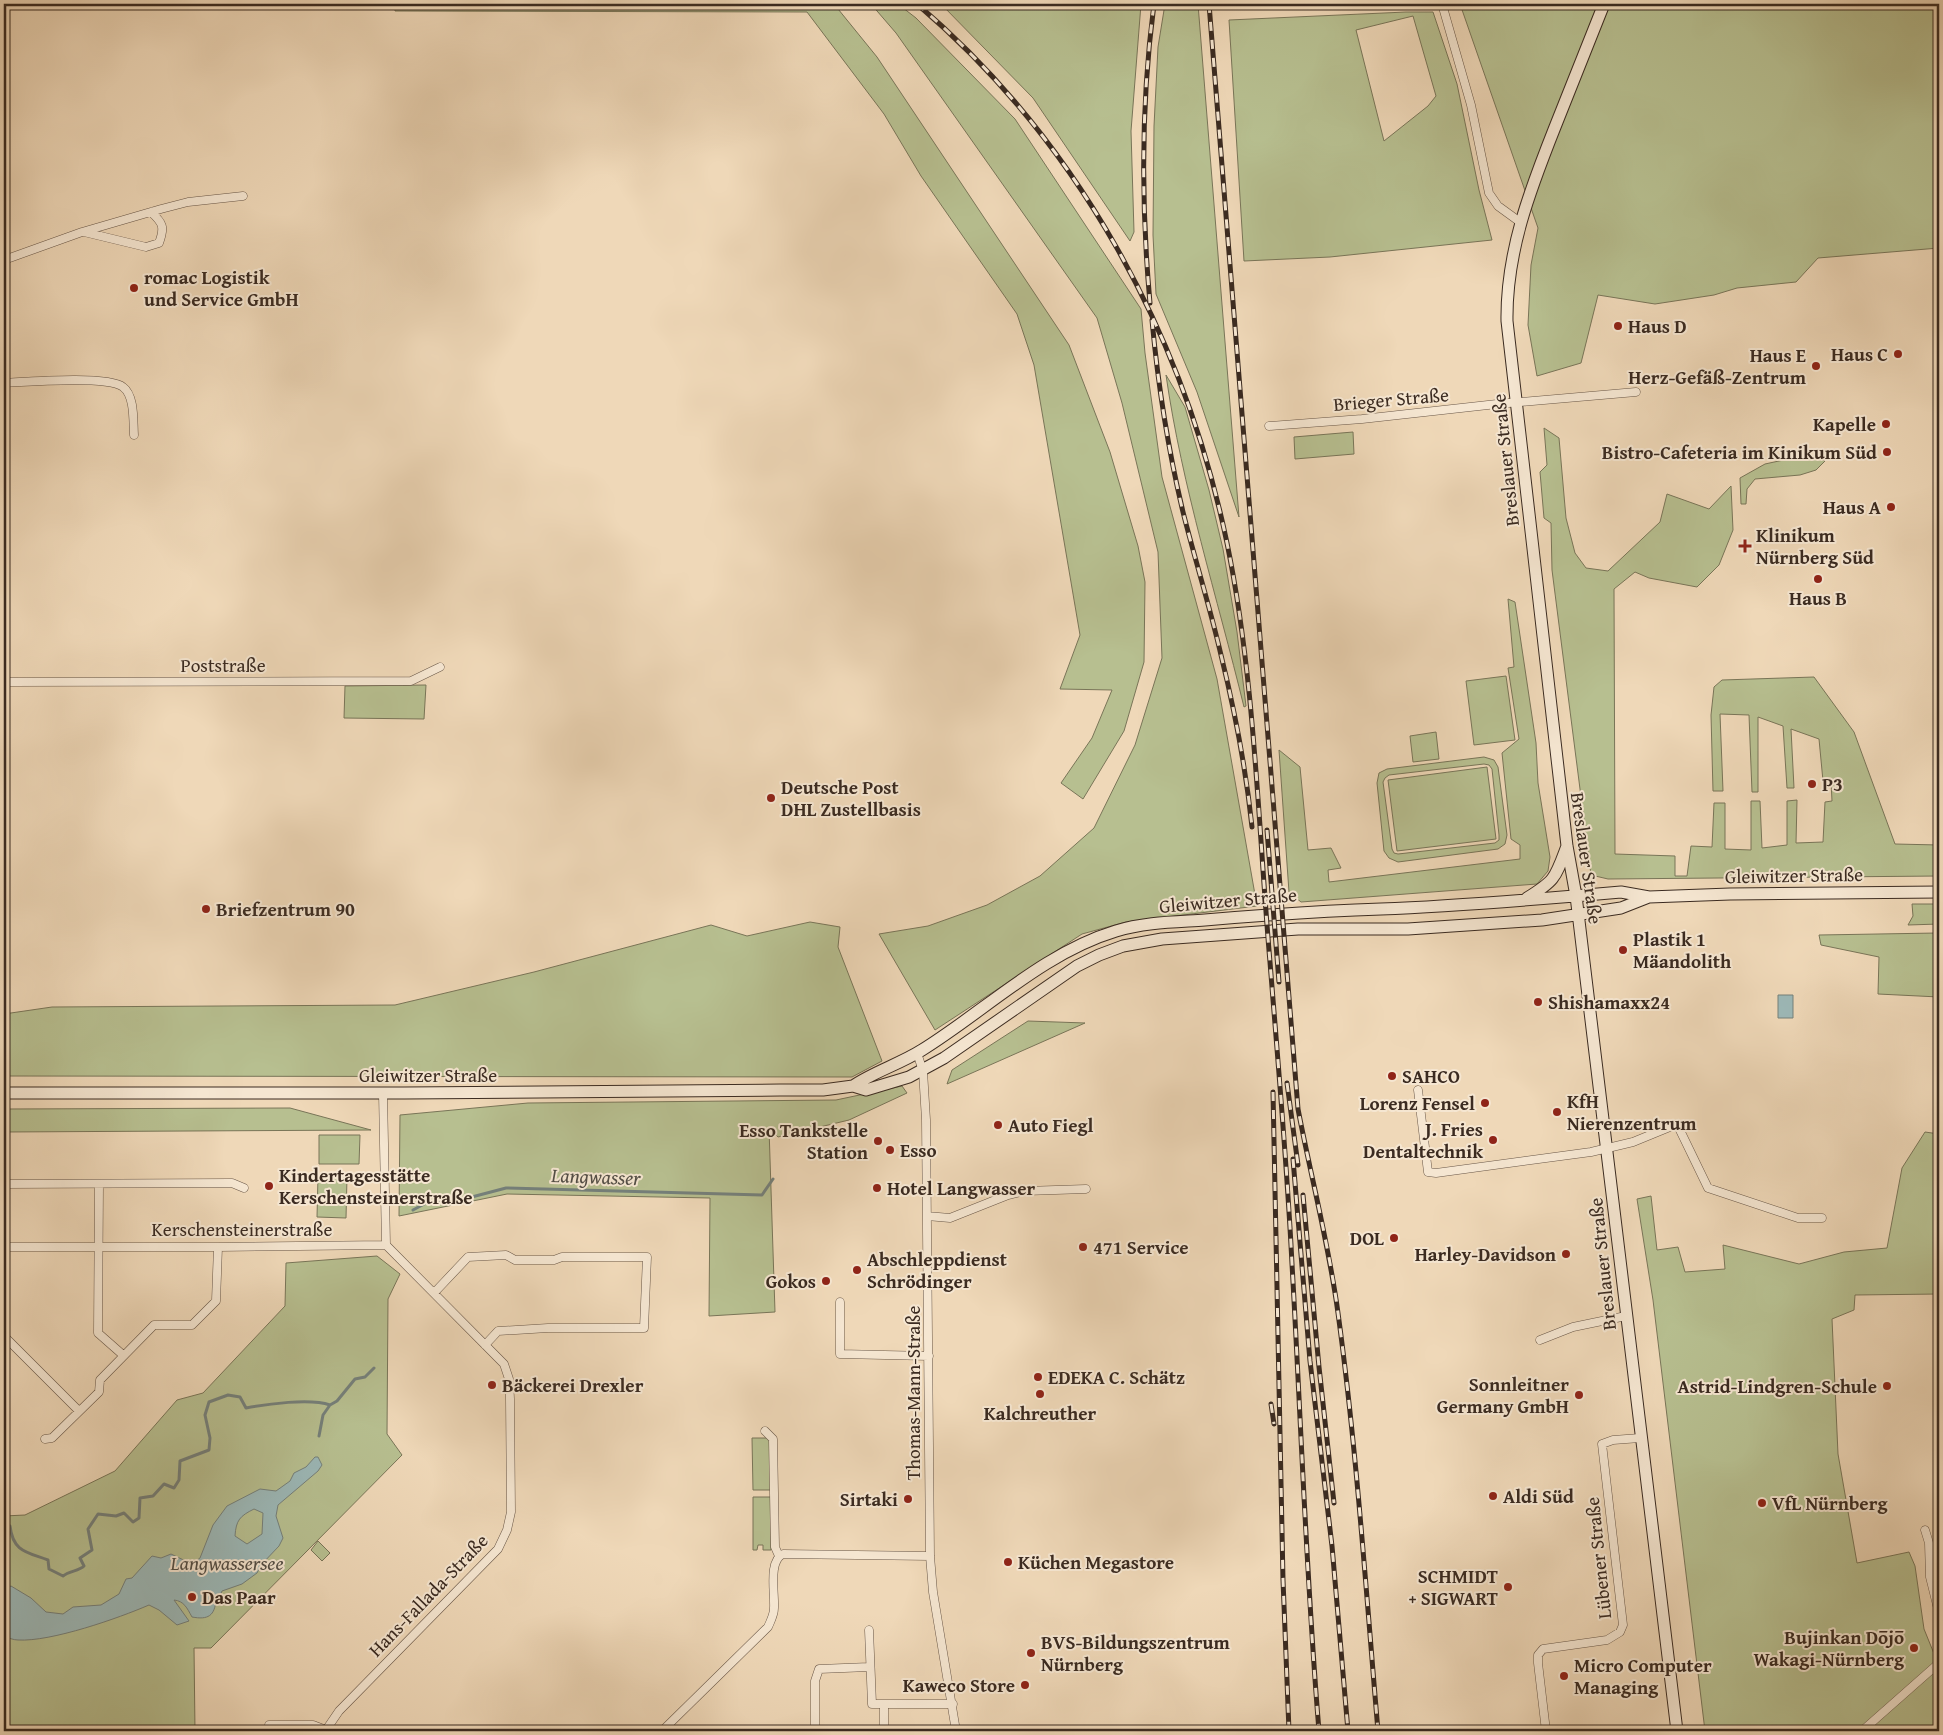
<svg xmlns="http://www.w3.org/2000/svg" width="1943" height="1735" viewBox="0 0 1943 1735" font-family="'Gentium Book Plus',serif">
	<rect width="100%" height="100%" fill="#efd8b8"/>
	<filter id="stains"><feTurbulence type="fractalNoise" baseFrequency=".004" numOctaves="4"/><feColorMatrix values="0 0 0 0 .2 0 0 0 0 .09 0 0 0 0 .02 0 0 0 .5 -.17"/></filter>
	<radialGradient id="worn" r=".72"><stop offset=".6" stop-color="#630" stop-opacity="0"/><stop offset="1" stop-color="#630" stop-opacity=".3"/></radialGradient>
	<!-- green -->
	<path fill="#b7bf90" stroke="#797558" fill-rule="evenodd" d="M395 4H834L877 57 1069 345 1110 452 1138 546 1145 582 1144 662 1124 731 1083 799 1061 783 1092 738 1112 690 1060 689 1080 635 1034 365 1017 314 921 176 884 114 807 12 395 11Z
		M871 4H898L916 18 1015 119 1141 309 1145 353 1162 477 1217 679 1257 906 1126 922 1082 934 935 1030 879 934 928 926 987 905 1040 876 1094 828 1135 745 1162 658 1158 552 1122 403 1097 318 896 33Z
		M941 4H1141L1131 131 1134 232 1130 241 1033 98Z
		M1165 4H1198L1239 517 1197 392 1156 294 1153 235 1154 126 1158 47Z
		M1460 4H1939V248L1818 258 1796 282 1737 288 1714 295 1655 304 1598 295 1581 363 1537 376 1528 325 1531 265 1538 228Z
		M1406 12H1433L1457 84 1479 190 1492 240 1330 257 1244 261 1229 20ZM1413 16 1436 96 1428 106 1384 141 1356 30Z
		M1166 375 1185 407 1209 490 1223 549 1237 632 1246 706 1244 707C1217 596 1182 487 1166 375Z
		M1544 428 1559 438 1566 518 1575 553 1586 568 1608 571 1660 522 1667 494 1709 509 1731 486 1733 530 1719 565 1697 587 1649 578 1635 572 1614 589 1615 854 1675 856V876H1687L1691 846 1712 847 1714 803H1725V849L1751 850V801H1760L1762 848 1787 845V801L1797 800 1796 843 1823 842 1825 802 1832 801 1831 781H1823L1819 739 1791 729 1794 788H1787L1783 726 1758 717V792H1752L1749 715 1720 714 1723 791H1713L1711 715 1714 687 1722 680 1814 677 1854 732 1895 844 1939 845V876L1608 879 1591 875 1552 570 1551 523 1544 518 1540 472 1547 465Z
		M1353 432 1354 454 1295 459 1294 437Z
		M1802 456H1815L1825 461 1816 470 1800 475 1755 479 1747 489 1746 504H1741L1740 478 1765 464Z
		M1508 599 1515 602 1536 743 1538 783 1550 857 1548 871 1537 884 1301 902 1289 892 1279 750 1300 767 1308 850 1331 848 1341 868 1328 870 1329 882 1520 859V845L1511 839 1502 753 1519 739 1508 668 1514 667Z
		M1506 676 1515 740 1474 745 1466 681Z
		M426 685 424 719 344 718 345 686Z
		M1436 732 1439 759 1413 762 1410 736Z
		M1484 757 1494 760 1498 767 1507 835 1505 844 1498 849 1398 862 1389 858 1384 851 1377 783 1379 773 1387 769ZM1484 764 1489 765 1492 769 1499 835V840L1495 843 1398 854 1394 853 1392 849 1383 782 1385 778 1389 775Z
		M1487 767 1496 839 1397 851 1388 780Z
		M1912 904H1939V924L1908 925 1913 916Z
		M810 922 840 927 838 947 882 1061 852 1077 4 1076V1014L52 1007 395 1005 534 972 711 925 747 936Z
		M1937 933 1939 997 1878 994 1879 957 1821 945 1819 935Z
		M1028 1021 1085 1023 947 1084 952 1070Z
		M902 1086 907 1093 849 1120 778 1137 769 1128 775 1312 709 1316 710 1198 507 1194 399 1216 400 1115 528 1103 836 1100Z
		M290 1108 371 1130 4 1132V1109Z
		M1925 1132 1939 1134V1294L1855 1295 1854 1310 1832 1319 1838 1454 1857 1563 1909 1552 1915 1566 1924 1629 1939 1666V1731H1705L1653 1300 1637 1199 1651 1196 1657 1250 1678 1247 1685 1272 1725 1269 1723 1245 1799 1264 1844 1252 1887 1248 1902 1168Z
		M319 1135H360L359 1164H319Z
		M318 1176 347 1177 346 1218 317 1217Z
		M377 1256 400 1274 388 1299 387 1434 402 1455 211 1648H194L195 1731H4V1516L25 1515 115 1471 177 1400 203 1393 285 1306 286 1263Z
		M752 1438H771V1490H753Z
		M753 1497H771V1550H763V1545H758L757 1550H753Z
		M318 1541 330 1553 322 1561 311 1550Z"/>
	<!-- water -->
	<path fill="#9cb8b7" stroke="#75807b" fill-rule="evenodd" d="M1778 995H1793V1018H1778Z
		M315 1457H318L322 1465 318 1471 278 1505 276 1516 283 1538 279 1546 261 1565 257 1573 242 1584 222 1591 219 1598 216 1599C215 1616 208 1620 192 1617 187 1608 184 1601 174 1600L189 1621 177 1625 159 1610 149 1605C119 1618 51 1642 18 1640 14 1640 8 1638 4 1636V1589L11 1586 31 1598 46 1612 63 1614 73 1607 101 1605 119 1594 126 1579 132 1578 152 1556 161 1558 171 1554 192 1564 200 1558 213 1525 227 1506 260 1489 276 1491 290 1481 294 1473 306 1467ZM254 1509 263 1513 262 1534 247 1544 235 1536C236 1520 240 1516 254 1509Z"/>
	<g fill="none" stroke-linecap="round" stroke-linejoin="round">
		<!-- stream -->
		<path stroke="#75807b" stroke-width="3" d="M413 1210 426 1203 468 1198 506 1188 762 1195 773 1179
			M319 1436 323 1415 330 1405 337 1401 355 1379 365 1377 374 1368
			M4 1525 10 1526C13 1552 27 1552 48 1560L49 1569 63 1576C69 1571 79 1571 84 1566L80 1558 92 1550 88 1529 98 1514 116 1516 124 1513 133 1522 139 1518 140 1498 153 1496 164 1484 174 1488 179 1480 180 1461 209 1450 210 1438 205 1415 209 1402 228 1395 240 1397 246 1408C267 1404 310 1398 330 1405"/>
		<defs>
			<path id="minor" d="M1442 4 1471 105 1489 193 1498 206 1520 222
				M84 232 146 247 159 243C165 227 163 223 151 212
				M4 260 82 232 161 209 188 202 243 196
				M4 383C25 382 108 375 123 387 135 396 133 421 134 435
				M1269 426 1362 419 1497 404 1636 392
				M4 682 411 681 440 667
				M917 1053 923 1071 926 1120 930 1556 933 1592 956 1731
				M1418 1090 1428 1172 1436 1173 1591 1152 1633 1142 1677 1124 1708 1188 1798 1218H1822
				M4 1184 232 1183 244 1188
				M99 1184 98 1333 123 1355
				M927 1216 950 1218 1008 1195 1025 1191 1086 1189
				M4 1247H218L386 1245
				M434 1293 468 1257 506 1255 515 1260H554L562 1257H647L644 1328H548L498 1331 485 1345
				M840 1302V1354L929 1356
				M4 1336 79 1411
				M1540 1340 1573 1327 1626 1316
				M765 1431 773 1439 775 1547 779 1556
				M45 1439 52 1438 99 1392 100 1380 154 1325H192L216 1301 218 1247
				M1925 1530 1929 1543 1930 1577 1939 1613
				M869 1630 872 1704H953
				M269 1725H313L326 1730
				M328 1731 326 1730 339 1711 498 1549 507 1530 511 1512 510 1399 509 1379 504 1364 386 1245 383 1093
				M662 1731 768 1627C771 1620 774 1615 774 1608 775 1593 768 1561 783 1554L930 1556
				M815 1731V1681L819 1669 869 1667
				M884 1731V1704
				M1546 1731 1538 1663V1655L1543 1649 1607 1640 1620 1632 1623 1625 1602 1444 1613 1440 1640 1438
				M1862 1731 1939 1663"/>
			<path id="secondary" d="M1604 4C1588 45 1571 86 1555 127 1530 190 1506 252 1507 321L1567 846 1576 896 1677 1731
				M1527 898C1556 880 1555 878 1567 846
				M853 1086C873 1072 900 1064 922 1050 985 1011 1043 953 1116 931 1145 922 1176 922 1205 920 1264 915 1322 911 1381 909 1461 906 1541 899 1621 892L1649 897 1730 894 1939 892
				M4 1093H404L780 1090H823L853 1086 866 1090 909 1077 944 1058 1077 966 1099 955 1123 946 1162 939 1298 929H1408L1542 920 1621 908 1649 897"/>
		</defs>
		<!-- minor casing -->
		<use href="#minor" stroke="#685647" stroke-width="9"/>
		<!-- secondary casing -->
		<use href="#secondary" stroke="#3b2b21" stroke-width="13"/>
		<!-- minor -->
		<use href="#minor" stroke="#f5e6d1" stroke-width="8"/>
		<!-- secondary -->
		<use href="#secondary" stroke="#f5e6d1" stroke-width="11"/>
		<defs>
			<path id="rail" d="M917 4C1079 142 1184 336 1227 543 1255 679 1258 824 1270 962 1278 1063 1287 1163 1292 1264 1301 1420 1306 1576 1319 1731
				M1209 4 1298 1109C1311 1177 1329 1245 1338 1313 1357 1452 1366 1592 1378 1731
				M1150 303C1141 204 1141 103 1154 4
				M1152 320C1158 385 1168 449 1183 512 1195 560 1210 607 1221 655 1235 712 1246 769 1252 827
				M1267 830 1279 982
				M1287 1083 1298 1165
				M1273 1092 1283 1580 1289 1731
				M1293 1159 1310 1361 1332 1546 1348 1731
				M1303 1195 1319 1367 1334 1503
				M1271 1404 1274 1424"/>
		</defs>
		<!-- rail casing -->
		<use href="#rail" stroke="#3b2b21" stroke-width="5"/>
		<!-- rail -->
		<use href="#rail" stroke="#f5e6d1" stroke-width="3" stroke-dasharray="9" stroke-linecap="butt"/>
	</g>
	<!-- markers -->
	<g fill="#8f2418" stroke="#f5e6d1" stroke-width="2">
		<circle cx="134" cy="288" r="5"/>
		<circle cx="1618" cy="326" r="5"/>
		<circle cx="1898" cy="354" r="5"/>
		<circle cx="1816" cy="366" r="5"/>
		<circle cx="1886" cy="424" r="5"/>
		<circle cx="1887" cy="452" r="5"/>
		<circle cx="1891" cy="507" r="5"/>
		<path d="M1742.5 538.5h5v5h5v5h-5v5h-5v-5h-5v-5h5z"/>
		<circle cx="1818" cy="579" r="5"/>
		<circle cx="1812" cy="784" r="5"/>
		<circle cx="771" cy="798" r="5"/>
		<circle cx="206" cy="909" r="5"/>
		<circle cx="1623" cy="950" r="5"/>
		<circle cx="1538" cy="1002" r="5"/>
		<circle cx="1392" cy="1076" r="5"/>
		<circle cx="1485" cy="1103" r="5"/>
		<circle cx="1557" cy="1112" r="5"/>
		<circle cx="998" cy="1125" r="5"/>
		<circle cx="1493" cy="1140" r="5"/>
		<circle cx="878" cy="1141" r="5"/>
		<circle cx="890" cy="1150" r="5"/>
		<circle cx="269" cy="1186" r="5"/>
		<circle cx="877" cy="1188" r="5"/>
		<circle cx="1394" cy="1238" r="5"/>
		<circle cx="1083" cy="1247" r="5"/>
		<circle cx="1566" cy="1254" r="5"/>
		<circle cx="857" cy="1270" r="5"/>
		<circle cx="826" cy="1281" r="5"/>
		<circle cx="1038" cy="1377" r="5"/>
		<circle cx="492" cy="1385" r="5"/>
		<circle cx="1887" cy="1386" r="5"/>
		<circle cx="1040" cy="1394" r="5"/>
		<circle cx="1579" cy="1395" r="5"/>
		<circle cx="1493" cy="1496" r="5"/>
		<circle cx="908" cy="1499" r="5"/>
		<circle cx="1762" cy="1503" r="5"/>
		<circle cx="1008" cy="1562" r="5"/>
		<circle cx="1508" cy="1587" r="5"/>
		<circle cx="192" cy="1597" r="5"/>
		<circle cx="1914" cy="1648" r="5"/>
		<circle cx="1031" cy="1653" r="5"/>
		<circle cx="1564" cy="1676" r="5"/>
		<circle cx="1025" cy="1685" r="5"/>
	</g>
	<g text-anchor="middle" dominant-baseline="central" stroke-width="4" stroke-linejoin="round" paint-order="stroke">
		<!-- poi labels -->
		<g font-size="19" font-weight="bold" fill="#3b2b21" stroke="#f5e6d1" text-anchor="start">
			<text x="144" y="277">romac Logistik<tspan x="144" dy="22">und Service GmbH</tspan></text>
			<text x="1628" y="326">Haus D</text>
			<text x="1888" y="354" text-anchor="end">Haus C</text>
			<text x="1806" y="355" text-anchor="end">Haus E<tspan x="1806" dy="22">Herz-Gefäß-Zentrum</tspan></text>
			<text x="1876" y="424" text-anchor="end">Kapelle</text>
			<text x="1877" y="452" text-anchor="end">Bistro-Cafeteria im Kinikum Süd</text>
			<text x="1881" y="507" text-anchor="end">Haus A</text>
			<text x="1756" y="535">Klinikum<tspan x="1756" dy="22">Nürnberg Süd</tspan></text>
			<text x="1818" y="598" text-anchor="middle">Haus B</text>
			<text x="1822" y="784">P3</text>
			<text x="781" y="787">Deutsche Post<tspan x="781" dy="22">DHL Zustellbasis</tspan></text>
			<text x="216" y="909">Briefzentrum 90</text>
			<text x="1633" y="939">Plastik 1<tspan x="1633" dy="22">Mäandolith</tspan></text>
			<text x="1548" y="1002">Shishamaxx24</text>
			<text x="1402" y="1076">SAHCO</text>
			<text x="1567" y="1101">KfH<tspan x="1567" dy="22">Nierenzentrum</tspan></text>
			<text x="1475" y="1103" text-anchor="end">Lorenz Fensel</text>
			<text x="1008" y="1125">Auto Fiegl</text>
			<text x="1483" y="1129" text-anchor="end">J. Fries<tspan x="1483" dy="22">Dentaltechnik</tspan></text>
			<text x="868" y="1130" text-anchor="end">Esso Tankstelle<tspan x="868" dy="22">Station</tspan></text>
			<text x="900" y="1150">Esso</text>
			<text x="279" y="1175">Kindertagesstätte<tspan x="279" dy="22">Kerschensteinerstraße</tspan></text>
			<text x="887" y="1188">Hotel Langwasser</text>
			<text x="1384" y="1238" text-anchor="end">DOL</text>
			<text x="1093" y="1247">471 Service</text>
			<text x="1556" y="1254" text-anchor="end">Harley-Davidson</text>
			<text x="867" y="1259">Abschleppdienst<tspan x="867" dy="22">Schrödinger</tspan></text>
			<text x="816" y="1281" text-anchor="end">Gokos</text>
			<text x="1048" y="1377">EDEKA C. Schätz</text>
			<text x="1569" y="1384" text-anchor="end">Sonnleitner<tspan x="1569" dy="22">Germany GmbH</tspan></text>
			<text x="502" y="1385">Bäckerei Drexler</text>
			<text x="1877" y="1386" text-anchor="end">Astrid-Lindgren-Schule</text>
			<text x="1040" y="1413" text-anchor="middle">Kalchreuther</text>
			<text x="1503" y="1496">Aldi Süd</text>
			<text x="898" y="1499" text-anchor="end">Sirtaki</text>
			<text x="1772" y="1503">VfL Nürnberg</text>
			<text x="1018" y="1562">Küchen Megastore</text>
			<text x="1498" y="1576" text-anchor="end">SCHMIDT<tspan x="1498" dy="22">+ SIGWART</tspan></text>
			<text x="202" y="1597">Das Paar</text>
			<text x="1904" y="1637" text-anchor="end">Bujinkan Dōjō<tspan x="1904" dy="22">Wakagi-Nürnberg</tspan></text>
			<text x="1041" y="1642">BVS-Bildungszentrum<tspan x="1041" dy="22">Nürnberg</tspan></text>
			<text x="1574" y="1665">Micro Computer<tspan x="1574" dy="22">Managing</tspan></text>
			<text x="1015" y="1685" text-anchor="end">Kaweco Store</text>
		</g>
		<!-- street labels -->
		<g font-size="19" fill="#3b2b21" stroke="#f5e6d1">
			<text transform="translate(1391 399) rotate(-5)">Brieger Straße</text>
			<text transform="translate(1505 460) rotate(-96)">Breslauer Straße</text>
			<text x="223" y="665">Poststraße</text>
			<text transform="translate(1587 858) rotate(82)">Breslauer Straße</text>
			<text transform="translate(1794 875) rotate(-1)">Gleiwitzer Straße</text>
			<text transform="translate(1228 900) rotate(-5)">Gleiwitzer Straße</text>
			<text x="428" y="1075">Gleiwitzer Straße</text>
			<text x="242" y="1229">Kerschensteinerstraße</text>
			<text transform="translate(1602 1264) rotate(-96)">Breslauer Straße</text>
			<text transform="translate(913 1393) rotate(-90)">Thomas-Mann-Straße</text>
			<text transform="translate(1598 1558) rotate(-96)">Lübener Straße</text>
			<text transform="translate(428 1595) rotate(-46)">Hans-Fallada-Straße</text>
		</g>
		<!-- water labels -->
		<g font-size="20" font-style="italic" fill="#534e46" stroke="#f5e6d1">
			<text transform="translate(596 1176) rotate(2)">Langwasser</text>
			<text x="227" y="1562">Langwassersee</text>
		</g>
	</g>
	<!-- margin -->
	<rect width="1943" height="1735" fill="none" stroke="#efd8b8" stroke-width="20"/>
	<rect x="5" y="5" width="1933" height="1725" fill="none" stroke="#3b2b21" stroke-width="2.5"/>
	<rect x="10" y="10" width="1923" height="1715" fill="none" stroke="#3b2b21"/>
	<rect width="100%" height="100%" filter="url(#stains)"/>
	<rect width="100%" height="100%" fill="url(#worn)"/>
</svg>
